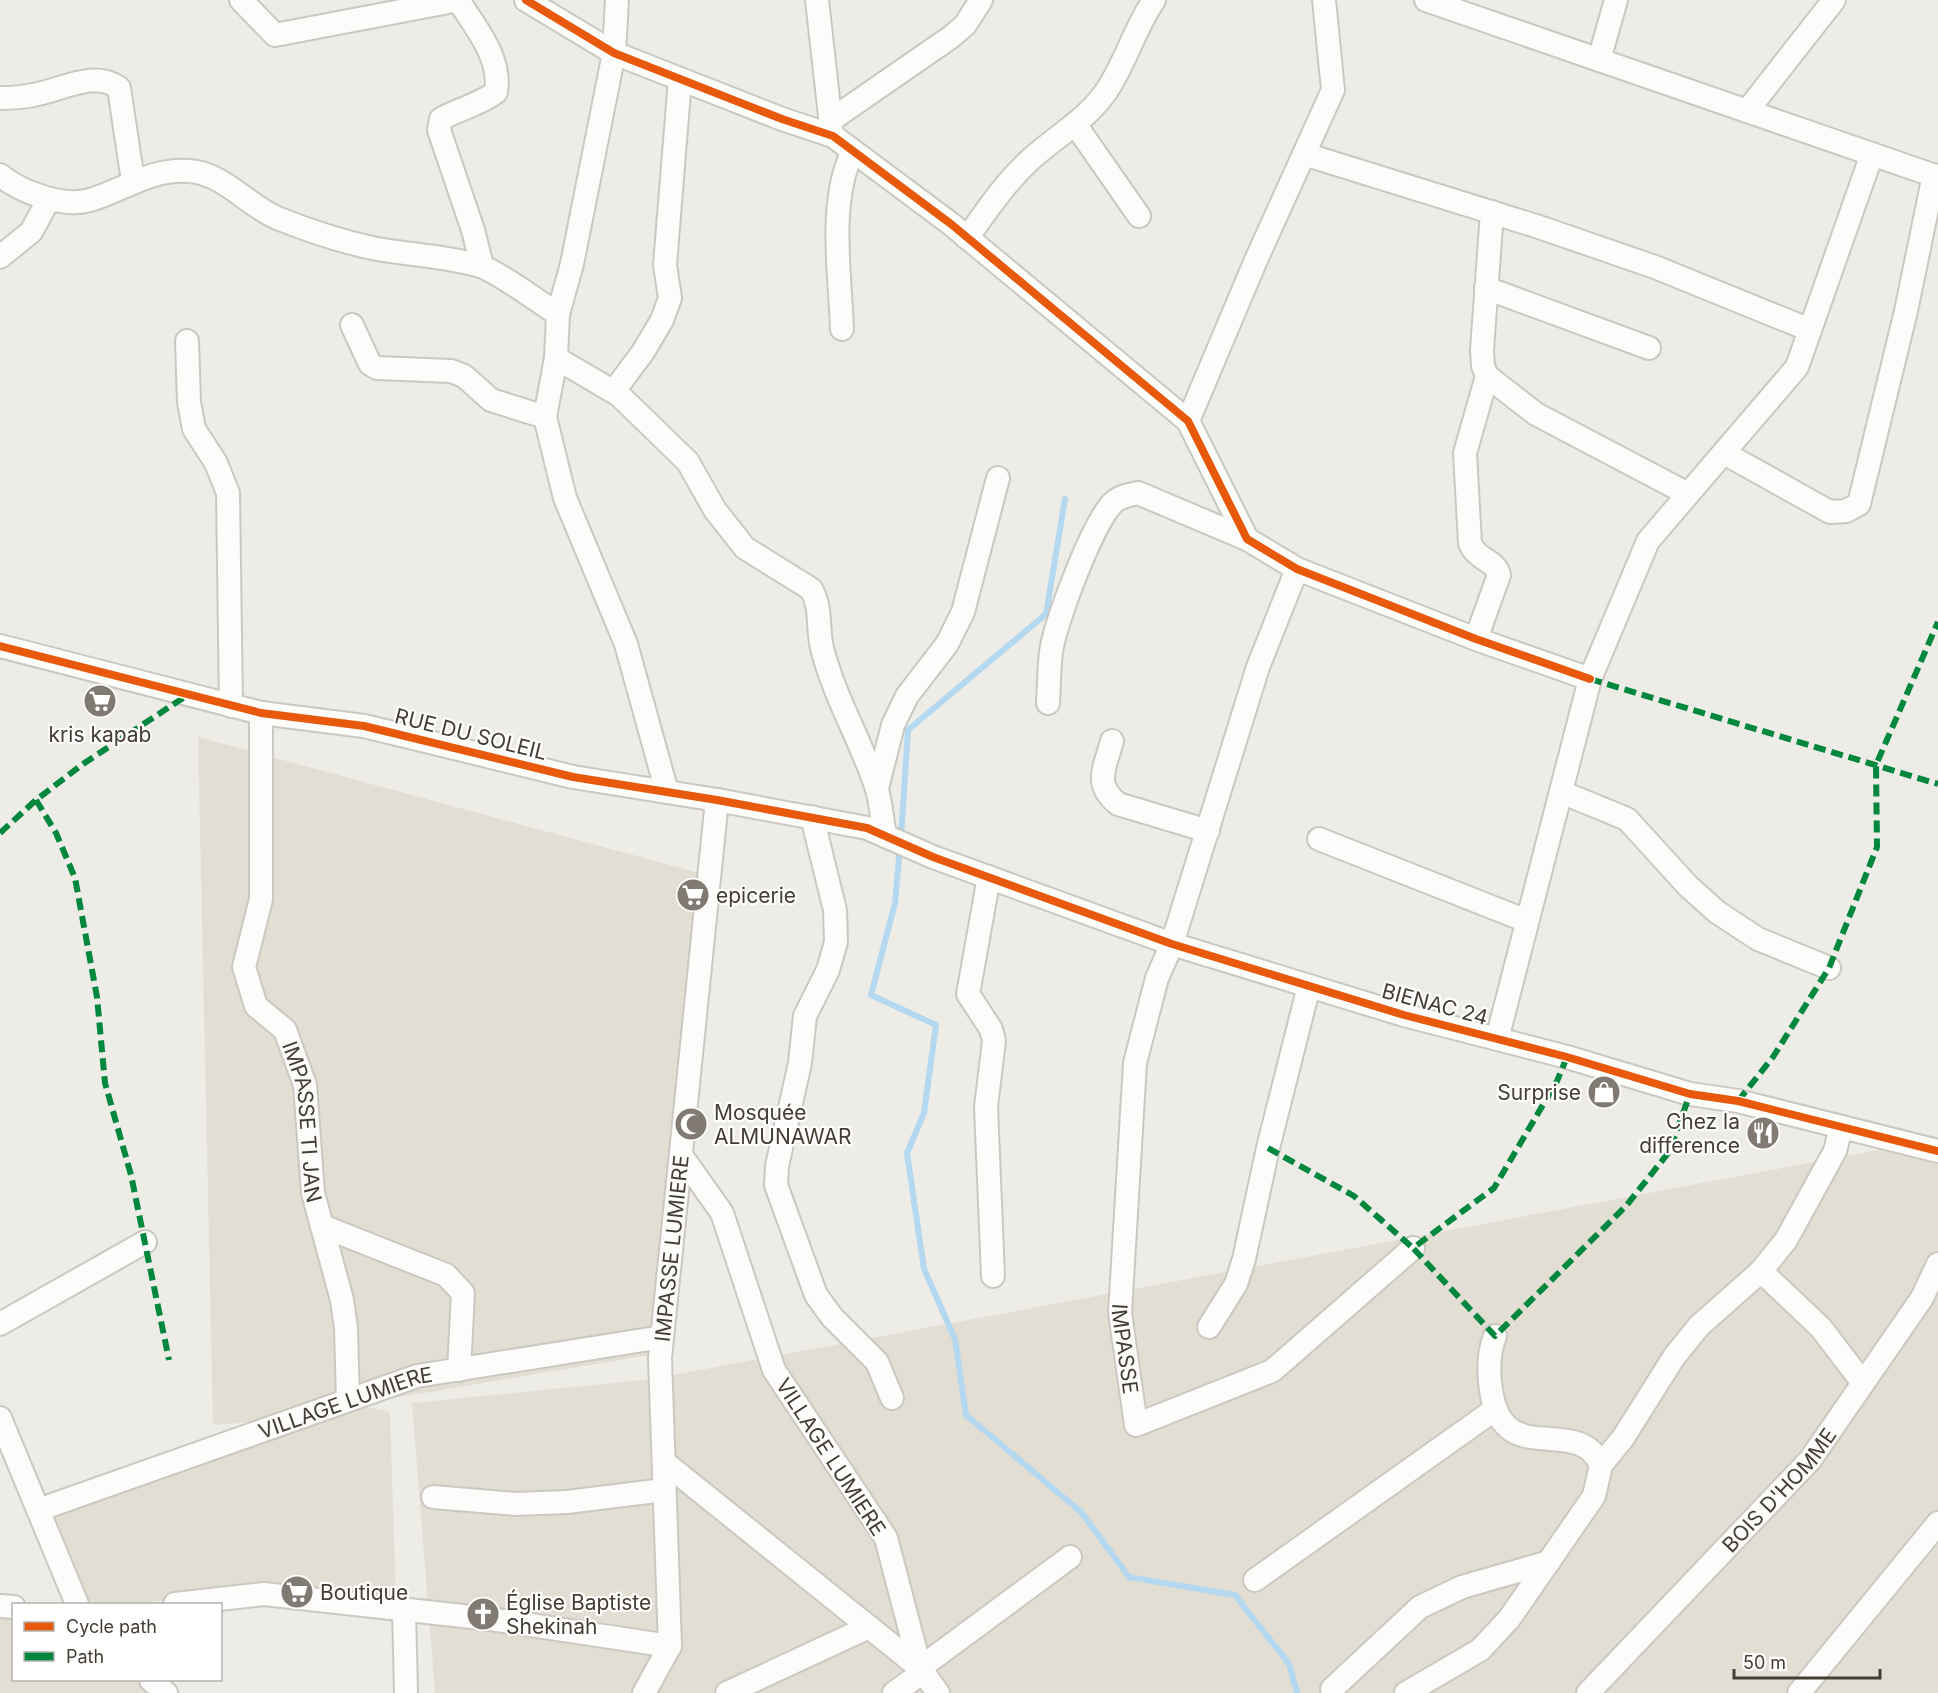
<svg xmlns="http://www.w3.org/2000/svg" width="1938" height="1693" viewBox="0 0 1938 1693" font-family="Inter,sans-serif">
	<rect width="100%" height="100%" fill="#eeece6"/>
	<!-- residential -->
	<path fill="#e3ded3" d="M198 737 703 874 649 1355 395 1398 348 1400 297 1418 213 1425Z
		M1938 1139V1693H435L412 1403 652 1379Z
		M356 1405 390 1412 396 1600 267 1590 130 1604H80L43 1512Z
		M0 1616H13L14 1680H142L157 1693H0Z"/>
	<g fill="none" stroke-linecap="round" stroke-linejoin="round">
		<!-- stream -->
		<path stroke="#b3d8f0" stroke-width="6" d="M901 837 908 730 1046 614 1065 499
			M900 847 895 903 871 995 936 1025 924 1113 907 1153 924 1269 955 1339 966 1415 1081 1512 1129 1577 1235 1595 1289 1664 1297 1693"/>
		<defs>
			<g id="minor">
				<path d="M241 0 275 35 459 0"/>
				<path d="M458 0C475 27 502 58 496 92 481 104 459 109 441 119L439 130 473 230 482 266"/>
				<path d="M526 0 614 53 782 119 833 136 951 224 1188 421 1247 539 1297 569 1476 639 1590 679"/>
				<path d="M617 0 614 53 572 264 558 314 556 358 545 417 565 498 626 644 667 792"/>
				<path d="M817 0 832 134"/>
				<path d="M1426 0 1938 177"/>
				<path d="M1599 60 1616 0"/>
				<path d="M0 98C12 98 26 97 38 94 63 89 96 70 119 88L133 181"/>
				<path d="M1747 111 1834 0"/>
				<path d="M831 120 951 37 965 25 981 0"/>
				<path d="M1075 124 1139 216"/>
				<path d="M1304 154 1536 226 1655 267 1810 330"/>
				<path d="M0 175C21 192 63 208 90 200 124 190 151 168 189 171 223 173 247 205 277 218 307 230 340 241 372 248 408 255 446 256 480 266 497 271 540 303 558 314"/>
				<path d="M1492 212 1482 350 1483 366 1487 376 1536 414 1688 494"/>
				<path d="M967 238C987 210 1005 183 1030 160 1055 137 1085 121 1105 93 1125 65 1134 29 1154 0"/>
				<path d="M0 257 31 232 49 199"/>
				<path d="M1486 288 1649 348"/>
				<path d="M352 325 370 364 377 368 451 371 464 376 491 400 545 417"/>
				<path d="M842 329C840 273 828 201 853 151"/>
				<path d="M187 341 189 402 194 429 216 463 228 493 231 706"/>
				<path d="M556 358 619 395 688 462 715 510 745 548 811 589C822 607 817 628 822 648 834 696 860 739 876 786 881 801 882 820 885 836"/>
				<path d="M614 391 643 352 662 320 670 298 665 265 680 79"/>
				<path d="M1188 421 1256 260 1333 90 1324 0"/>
				<path d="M1724 453 1830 512 1846 511 1859 504 1906 311 1934 175"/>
				<path id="s1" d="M1297 569 1258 667 1172 944 1157 978 1135 1063 1120 1313 1136 1425 1272 1371 1413 1248"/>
				<path d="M1476 639 1499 575C1495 559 1477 561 1470 543L1465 453 1487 376"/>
				<path d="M0 646 261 713 364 726 573 777 717 800 867 828 933 857 1172 944 1404 1015 1567 1057 1690 1094 1738 1101 1938 1151"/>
				<path d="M1048 703C1049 686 1049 669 1051 652 1055 623 1093 522 1113 503 1120 496 1129 495 1138 493L1247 539"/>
				<path id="s2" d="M261 713V899L244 967 256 1006 285 1030 305 1085 313 1193 342 1300 346 1328 348 1400"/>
				<path d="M1112 741C1105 768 1093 784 1118 804L1208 831"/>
				<path d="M877 788 893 725 907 696 947 644 963 612 998 478"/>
				<path d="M1561 792 1627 819 1688 886 1717 912 1758 939 1829 968"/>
				<path d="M812 817 835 910 836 942 828 970 805 1016 800 1063 777 1166 776 1185 816 1295 832 1317 877 1362 892 1398"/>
				<path d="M1319 839 1527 921"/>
				<path d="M989 877 968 994 991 1029 994 1041 986 1107 993 1276"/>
				<path d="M1497 1039 1590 679 1648 541 1797 367 1872 154"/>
				<path d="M322 1226 446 1275 463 1293 459 1370"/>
				<path d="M1761 1271 1821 1328 1863 1383"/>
				<path d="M0 1324 145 1242"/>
				<path d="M1209 1327 1236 1284 1244 1259 1268 1148 1309 986"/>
				<path d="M1495 1336C1488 1354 1488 1371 1491 1390 1503 1472 1577 1412 1601 1465"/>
				<path d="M0 1418 77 1604"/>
				<path d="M664 1462 920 1668 886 1538 774 1370 722 1213 681 1155"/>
				<path d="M433 1497 516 1504 567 1502 664 1490"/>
				<path id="s3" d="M38 1510 417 1376 662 1337"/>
				<path d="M1255 1580 1494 1410"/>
				<path d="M175 1604 264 1594 490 1619 670 1646"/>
				<path d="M0 1606 14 1607"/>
				<path d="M404 1610 406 1693"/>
				<path d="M151 1680 166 1693"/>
				<path d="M1332 1689 1420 1607 1462 1587 1549 1562"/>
				<path id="s4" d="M644 1693 670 1646 660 1358 717 800"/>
				<path d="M727 1693 869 1627"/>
				<path d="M894 1693 923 1672"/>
				<path d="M938 1693 920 1668 1070 1557"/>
				<path d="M1406 1693 1480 1650 1509 1619 1594 1496 1601 1465 1623 1438 1674 1357 1699 1326 1761 1271 1786 1240 1835 1151 1841 1127"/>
				<path id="s5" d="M1588 1693 1810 1460 1922 1298 1938 1264"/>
				<path d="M1799 1693 1938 1523"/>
			</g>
		</defs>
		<!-- minor casing -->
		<use href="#minor" stroke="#cbc8c2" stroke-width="26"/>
		<!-- minor -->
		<use href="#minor" stroke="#fcfcfb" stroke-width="22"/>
		<!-- quiet -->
		<path stroke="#00873e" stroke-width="6" stroke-dasharray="12 6" stroke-linecap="butt" d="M1590 679 1938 784
			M36 800 56 833 75 878 97 997 105 1083 131 1175 169 1360
			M0 833 36 800 83 764 186 696
			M1567 1057 1557 1081 1494 1188 1413 1248 1495 1336 1626 1206 1669 1152 1690 1094
			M1738 1101 1773 1057 1829 968 1877 847 1876 765 1938 622
			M1268 1148 1354 1196 1413 1248"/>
		<defs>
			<path id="cycleway" d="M526 0 614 53 782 119 833 136 951 224 1188 421 1247 539 1297 569 1476 639 1590 679
				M0 646 261 713 364 726 573 777 717 800 867 828 933 857 1172 944 1404 1015 1567 1057 1690 1094 1738 1101 1938 1151"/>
		</defs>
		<!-- cycleway casing -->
		<use href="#cycleway" stroke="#fff" stroke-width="11"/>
		<!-- cycleway -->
		<use href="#cycleway" stroke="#e8590c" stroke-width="8"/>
	</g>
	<!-- icons -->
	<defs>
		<symbol id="supermarket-disc" viewBox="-11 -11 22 22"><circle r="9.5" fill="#807a72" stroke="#fff"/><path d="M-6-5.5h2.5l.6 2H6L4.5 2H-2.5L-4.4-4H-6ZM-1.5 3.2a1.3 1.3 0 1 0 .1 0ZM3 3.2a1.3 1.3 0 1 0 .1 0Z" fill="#fff"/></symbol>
		<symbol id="shop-disc" viewBox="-11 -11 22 22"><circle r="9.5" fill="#807a72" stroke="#fff"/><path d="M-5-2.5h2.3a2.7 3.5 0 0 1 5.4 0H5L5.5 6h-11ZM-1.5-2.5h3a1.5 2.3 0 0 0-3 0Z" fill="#fff"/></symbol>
		<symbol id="mosque-disc" viewBox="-11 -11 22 22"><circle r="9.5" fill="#807a72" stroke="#fff"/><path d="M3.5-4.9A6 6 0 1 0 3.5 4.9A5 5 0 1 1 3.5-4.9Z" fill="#fff"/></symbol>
		<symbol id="restaurant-disc" viewBox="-11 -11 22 22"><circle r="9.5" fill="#807a72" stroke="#fff"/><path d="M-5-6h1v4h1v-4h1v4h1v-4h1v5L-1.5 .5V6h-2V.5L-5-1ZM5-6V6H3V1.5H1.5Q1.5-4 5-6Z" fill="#fff"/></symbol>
		<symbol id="church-disc" viewBox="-11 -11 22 22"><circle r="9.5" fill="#807a72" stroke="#fff"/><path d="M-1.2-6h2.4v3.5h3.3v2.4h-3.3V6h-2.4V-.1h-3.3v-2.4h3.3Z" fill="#fff"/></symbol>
	</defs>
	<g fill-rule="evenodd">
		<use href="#supermarket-disc" x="81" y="682" width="38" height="38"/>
		<use href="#supermarket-disc" x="674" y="876" width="38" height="38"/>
		<use href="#shop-disc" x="1585" y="1073" width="38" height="38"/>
		<use href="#mosque-disc" x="672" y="1105" width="38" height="38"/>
		<use href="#restaurant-disc" x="1744" y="1114" width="38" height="38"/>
		<use href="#supermarket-disc" x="278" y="1573" width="38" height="38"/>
		<use href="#church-disc" x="464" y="1595" width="38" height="38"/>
	</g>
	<g text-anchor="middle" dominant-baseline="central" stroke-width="4.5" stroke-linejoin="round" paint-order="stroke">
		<!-- poi labels -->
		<g font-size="21" fill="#443d33" stroke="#fff" text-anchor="start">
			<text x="100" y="734" text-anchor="middle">kris kapab</text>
			<text x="716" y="895">epicerie</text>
			<text x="1581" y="1092" text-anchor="end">Surprise</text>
			<text x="714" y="1112">Mosquée<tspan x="714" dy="24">ALMUNAWAR</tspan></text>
			<text x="1740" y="1121" text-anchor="end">Chez la<tspan x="1740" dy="24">difference</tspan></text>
			<text x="320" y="1592">Boutique</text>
			<text x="506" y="1602">Église Baptiste<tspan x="506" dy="24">Shekinah</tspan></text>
		</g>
		<!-- street labels -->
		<g font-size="21" fill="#443d33" stroke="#fff">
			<text transform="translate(471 734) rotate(14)">RUE DU SOLEIL</text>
			<text transform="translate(1435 1004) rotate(15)">BIENAC 24</text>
			<text stroke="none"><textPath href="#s2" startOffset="429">IMPASSE TI JAN</textPath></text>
			<text stroke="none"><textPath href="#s4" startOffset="452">IMPASSE LUMIERE</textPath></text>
			<text stroke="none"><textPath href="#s1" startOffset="807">IMPASSE</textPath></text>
			<text stroke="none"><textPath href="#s3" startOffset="326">VILLAGE LUMIERE</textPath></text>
			<text transform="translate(831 1457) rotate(57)">VILLAGE LUMIERE</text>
			<text stroke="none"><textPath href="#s5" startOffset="279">BOIS D'HOMME</textPath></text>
		</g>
	</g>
	<!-- legend -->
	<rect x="12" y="1603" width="210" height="78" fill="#ffffff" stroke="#b4b1ad" stroke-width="1.5"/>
	<rect x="24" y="1622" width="30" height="9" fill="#e8590c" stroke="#b4b1ad" stroke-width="1.5"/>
	<text x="66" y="1633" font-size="18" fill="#443d33">Cycle path</text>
	<rect x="24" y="1652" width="30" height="9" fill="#00873e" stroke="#b4b1ad" stroke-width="1.5"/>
	<text x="66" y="1663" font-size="18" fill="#443d33">Path</text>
	<!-- scale -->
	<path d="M1734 1669v9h146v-9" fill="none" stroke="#443d33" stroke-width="3"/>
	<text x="1743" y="1669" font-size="18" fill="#443d33" stroke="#ffffff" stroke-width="4.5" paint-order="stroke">50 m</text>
</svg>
